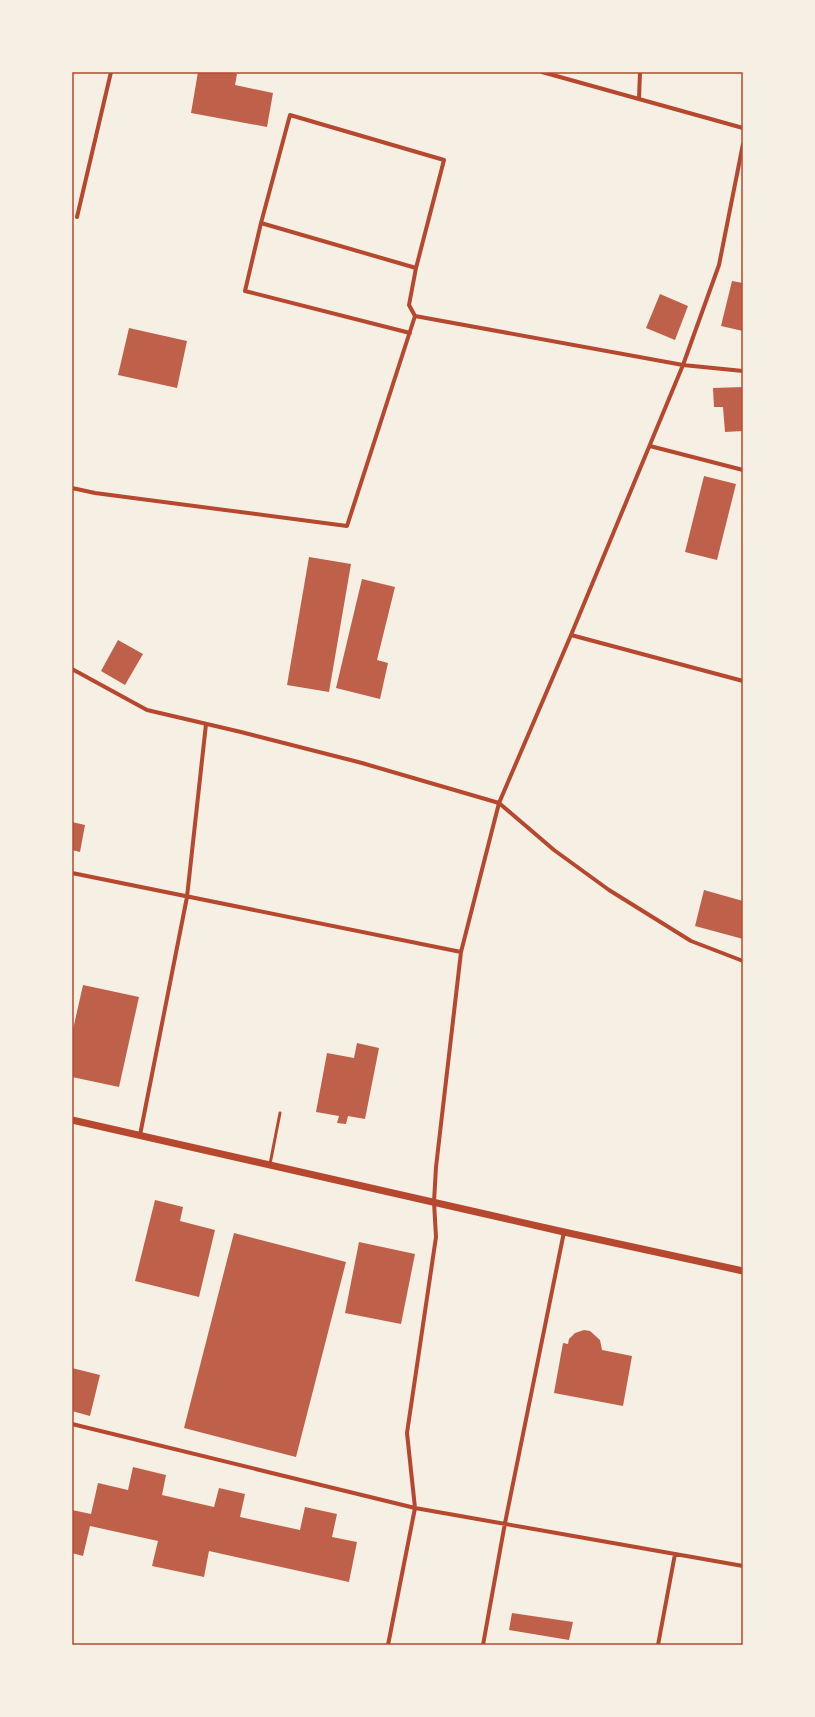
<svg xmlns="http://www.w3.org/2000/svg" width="815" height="1717" viewBox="0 0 815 1717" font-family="Merriweather,serif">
	<rect width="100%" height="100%" fill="#f6efe4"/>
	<!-- building -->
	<path fill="#bf614a" d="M198 72H227L237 74 235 85 273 93 267 127 191 113Z
		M732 281 743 283V331L721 326Z
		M660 294 688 306 675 340 646 328Z
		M129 328 187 341 177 388 118 375Z
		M743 387V431L725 432 723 407H714L713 388Z
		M704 476 736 484 717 560 685 552Z
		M309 557 351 564 329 692 287 685Z
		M362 579 395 587 377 660 388 663 380 699 336 688Z
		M118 640 143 654 125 685 101 671Z
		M72 822 85 825 80 852 72 850Z
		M704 890 743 901V939L695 926Z
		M83 985 139 997 119 1087 72 1077V1034Z
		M357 1043 379 1048 365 1119 348 1116 346 1124 337 1123 339 1116 316 1112 327 1053 354 1058Z
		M155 1200 183 1207 180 1221 215 1230 199 1297 135 1281Z
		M234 1233 346 1262 296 1457 184 1428Z
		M359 1242 415 1254 401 1324 345 1313Z
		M584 1330 590 1331 600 1340 602 1350 632 1356 623 1406 554 1393 563 1343 568 1344 569 1339 575 1333Z
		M72 1368 100 1375 90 1416 72 1411Z
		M133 1467 166 1475 162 1495 214 1507 219 1488 245 1494 240 1517 300 1530 305 1507 337 1514 332 1537 357 1542 349 1582 209 1551 204 1577 152 1566 158 1541 90 1526 83 1556 72 1553V1510L91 1514 98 1483 128 1490Z
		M512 1613 573 1622 569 1640 509 1630Z"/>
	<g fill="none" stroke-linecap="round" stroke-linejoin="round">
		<!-- service -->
		<path stroke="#b5482f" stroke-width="3" d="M270 1164 280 1113"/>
		<!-- minor -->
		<path stroke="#b5482f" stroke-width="4" d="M542 72 743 128
			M639 99 640 72
			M77 217 111 72
			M261 223 416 268
			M410 333 245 291 261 223 290 115 444 160 416 268 409 305 415 316
			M650 446 743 470
			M72 488 95 493 347 526 415 316 683 365 743 371
			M571 635 743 681
			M72 669 147 710 241 732 362 763 499 803 554 850 609 890 691 941 743 961
			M72 873 461 952
			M140 1135 187 897 206 724
			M72 1424 415 1508 743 1566
			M388 1645 415 1508 407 1433 436 1237 434 1202 436 1167 461 952 499 803 571 635 683 365 719 265 743 144
			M483 1645 505 1523 564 1232
			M658 1645 675 1554"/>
		<!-- tertiary -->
		<path stroke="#b5482f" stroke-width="7" d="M72 1120 564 1232 743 1271"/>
	</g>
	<!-- border -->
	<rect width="815" height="1717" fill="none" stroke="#f6efe4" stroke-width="146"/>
	<rect x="73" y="73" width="669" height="1571" fill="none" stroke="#b5482f" stroke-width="1.5"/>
</svg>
